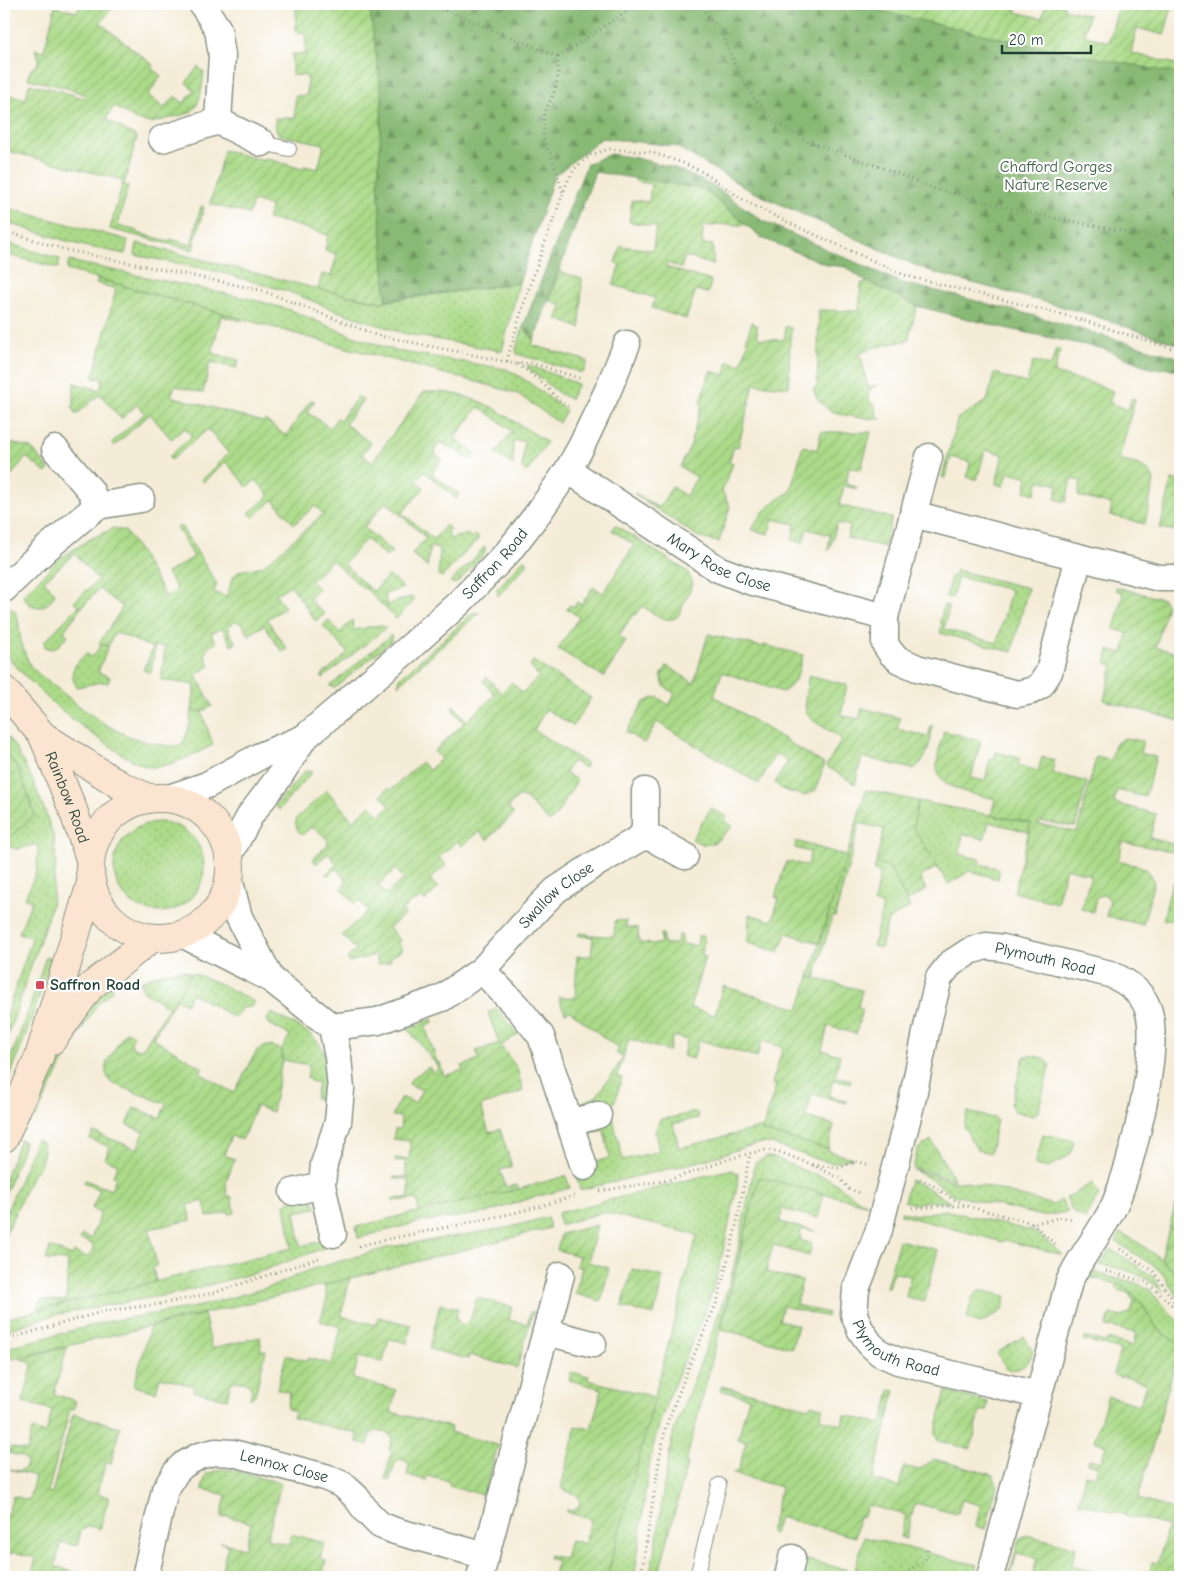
<svg xmlns="http://www.w3.org/2000/svg" width="1184" height="1581" viewBox="0 0 1184 1581" font-family="'Comic Neue',sans-serif">
	<defs>
		<pattern id="grass-dots" width="8" height="8" patternUnits="userSpaceOnUse" patternTransform="scale(1.25)"><rect width="8" height="8" fill="#abda88"/><path d="M2 2h.1M6 6h.1" fill="none" stroke="#93bc76" stroke-width="1.8" stroke-linecap="round"/></pattern>
		<pattern id="forest-firs" width="22" height="20" patternUnits="userSpaceOnUse" patternTransform="scale(1.25)"><rect width="22" height="20" fill="#88ba74"/><path d="M5 1l3.5 6h-7zM16 11l3.5 6h-7z" fill="#6f9860"/></pattern>
		<pattern id="garden-furrows" width="10" height="10" patternUnits="userSpaceOnUse" patternTransform="scale(1.25)"><rect width="10" height="10" fill="#abda88"/><path d="M-1 1l2-2M0 10L10 0M9 11l2-2" fill="none" stroke="#93bc76"/></pattern>
	</defs>
	<rect width="100%" height="100%" fill="#fff"/>
	<filter id="ink" filterUnits="userSpaceOnUse"><feTurbulence type="fractalNoise" baseFrequency=".02" numOctaves="2"/><feDisplacementMap in="SourceGraphic" scale="10" xChannelSelector="R" yChannelSelector="G"/><feConvolveMatrix kernelMatrix="1 2 1 2 8 2 1 2 1" color-interpolation-filters="sRGB"/></filter>
	<filter id="wash" filterUnits="userSpaceOnUse"><feTurbulence type="fractalNoise" baseFrequency=".0096" numOctaves="4" result="noise"/><feDisplacementMap in="SourceGraphic" scale="20" xChannelSelector="R" yChannelSelector="G"/><feGaussianBlur stdDeviation="1.12" result="paint"/><feColorMatrix in="noise" values="0 0 0 0 0 0 0 0 0 0 0 0 0 0 0 0 0 1.4 0 .05"/><feComposite in="paint" operator="in"/></filter>
	<g filter="url(#wash)">
		<rect width="100%" height="100%" fill="#f4ecd7"/>
		<!-- grass -->
		<path fill="url(#grass-dots)" stroke="#658c5e" d="M122 185 128 186 118 226 138 231V233L169 241 170 239 191 245 201 206 204 207 193 250 110 229Z
			M4 207 128 240 125 254 84 246 4 222Z
			M4 242 60 259 58 268 4 254Z
			M137 243 318 289 380 302 519 283 502 351 406 334 337 311 290 292 215 271 135 255Z
			M69 261 251 299 290 310 350 335 397 351 506 369C528 379 546 397 566 410L559 423 518 394 492 386 336 345 67 270Z
			M523 327 534 340 532 345 588 361 583 373 517 354 516 350Z
			M529 365 578 384 570 399 560 394 527 367Z
			M492 407 547 442 527 472 522 468 524 441H513V465L496 453 512 431 488 413Z
			M446 525 450 529 447 531 450 539 468 534 471 538 475 535 479 538 442 577 438 575 440 549 430 547 427 567 412 554 426 538 422 535 425 532 434 539Z
			M485 546V553L456 584 450 582 468 565Z
			M68 553 71 557 44 581 55 593C53 597 51 602 47 604 37 611 27 605 23 595L58 560Z
			M524 559 528 563 498 596 497 589Z
			M956 570 1028 588 1012 652 940 633 942 623 940 622 944 605 949 606 944 629 997 643 1011 590 958 577 952 598 946 597 951 576H955Z
			M389 575 403 588 385 594 386 605 411 597 415 600 396 619 365 588 367 586 374 591Z
			M79 606 81 608 64 631 68 635 59 645 52 649 45 647 44 642Z
			M12 608C21 615 18 633 22 644 24 651 27 659 30 665 36 674 46 678 53 685 85 711 116 738 158 744 168 746 174 748 183 743L189 727 192 710 202 712 213 745C197 753 169 768 151 767 137 765 122 754 110 746 69 719 35 690 4 652V614Z
			M473 613H479L398 685 400 678Z
			M328 620 340 633 352 620 354 630 380 625 386 628 323 678 321 676 348 653 323 626Z
			M391 635V641L335 688 330 686Z
			M102 644 108 647 98 672 110 677 108 683 102 682 77 687C67 670 75 666 86 653L92 657Z
			M4 732 15 747 32 779 45 811 54 838 56 864 51 907 4 1047V1022L32 938 19 933 32 900 25 898 37 870 38 844 17 849 4 845V842L35 815 19 770 4 750Z
			M305 771 312 772 279 810 275 806Z
			M918 801 1031 823 1029 832 989 822 984 839 963 834 959 854 980 859 979 864 998 868 999 872 998 879 970 871 948 884 913 827Z
			M711 808 727 817 724 821 733 826C717 839 712 852 692 839Z
			M114 867a45 45 0 1 1 90 0a45 45 0 1 1-90 0Z
			M849 848 853 849 835 917H832L815 978 809 977Z
			M876 863 889 866 910 907 888 920 881 948 873 946 883 906 874 902 880 873 874 871Z
			M1180 879V923L1163 919 1172 883Z
			M46 956 51 958 35 1010 4 1093V1076L29 1009Z
			M191 973C214 979 234 991 254 1002L252 1006 247 1008 242 1007 235 1018 192 993 186 1004 176 999Z
			M110 984 113 989 97 1005 70 1049 36 1117 31 1115C48 1079 65 1040 89 1008 95 999 103 992 110 984Z
			M496 1008 518 1034 501 1046 499 1043 488 1013Z
			M272 1013C292 1024 322 1034 326 1059 329 1073 328 1088 328 1102L315 1099 318 1083 310 1081V1079L307 1078 309 1065 282 1060 283 1056 281 1051 290 1035 269 1024 267 1019Z
			M432 1019 433 1023 425 1026 439 1068 408 1029Z
			M1025 1056C1034 1055 1046 1057 1050 1065L1038 1112 1032 1116 1014 1111 1011 1105 1023 1059Z
			M623 1058 617 1077 622 1078 616 1098 613 1104 584 1109H581L575 1105 596 1097Z
			M696 1112 698 1114V1118L673 1124 679 1148 764 1127 763 1131 828 1149V1151L853 1158 833 1163 816 1159 772 1144 762 1143 745 1147 705 1160 580 1190 576 1175 590 1163 610 1158 604 1130 583 1135 596 1123 611 1118 613 1119 623 1160 659 1151 655 1132 660 1119 670 1118Z
			M967 1112 994 1118 997 1120 990 1153 977 1150 964 1127Z
			M1043 1134 1074 1141 1070 1155 1048 1168 1035 1165Z
			M20 1139 25 1142 4 1197V1181Z
			M36 1139 42 1143 44 1151 40 1166 32 1175 4 1238V1219Z
			M931 1140 954 1179 913 1168 918 1149Z
			M766 1157 776 1158 805 1171 830 1179 854 1197 869 1205 759 1177 686 1462 687 1464 658 1577H649L657 1538 665 1478 674 1430 707 1346 729 1284 737 1253 755 1163Z
			M732 1170 738 1174 737 1187C728 1225 722 1265 709 1301 692 1347 668 1391 655 1439 643 1484 643 1532 634 1577H607L697 1235 603 1212 560 1225 558 1213 723 1171Z
			M913 1170 961 1183 962 1181 982 1186V1185L1053 1205 1061 1200 1068 1212 1042 1216 953 1195 933 1180Z
			M566 1176 570 1188 531 1198 486 1213 419 1222 358 1238 356 1227 447 1204 519 1189Z
			M910 1180 926 1187 951 1203 928 1201 915 1204 904 1201Z
			M1092 1183 1099 1195 1085 1219 1073 1212 1066 1198Z
			M311 1199 316 1204V1208L295 1212 301 1246 342 1236V1241L262 1271 174 1294 113 1304 54 1315 4 1331V1316L7 1318 292 1248 285 1205 289 1201Z
			M945 1210 1031 1231 1037 1233 1063 1255 1004 1240 1003 1242 901 1215V1212L918 1215Z
			M547 1217 550 1228 324 1285 4 1361V1349L13 1346 109 1321 201 1306 276 1285 309 1270 390 1247 511 1227Z
			M1121 1233C1144 1244 1162 1260 1180 1277V1300L1162 1273 1154 1266 1116 1242Z
			M1111 1249 1147 1272 1154 1278 1163 1292C1141 1272 1128 1270 1100 1265Z
			M1094 1272 1118 1279 1134 1282 1149 1289 1166 1309 1180 1322V1345L1157 1329 1142 1304 1125 1288 1117 1284 1090 1277Z
			M978 1291H984L1006 1296 1003 1310 981 1323 967 1319C969 1310 970 1297 978 1291Z
			M1024 1336 1033 1352C1029 1364 1020 1372 1007 1369L997 1353Z
			M864 1537 977 1565 974 1577H853Z
			M803 1559 848 1570 847 1577H799Z"/>
		<!-- forest -->
		<path fill="url(#forest-firs)" stroke="#547c54" d="M369 4H858L889 13 1035 46 1180 74V345L1086 313 935 273 910 263 751 191 675 146 602 138 554 176 519 283 386 300 378 182 382 98Z
			M610 154 636 158 675 168 715 187 763 221 902 283 949 294 1035 316 1180 358V371L1168 368 1153 369 1104 349 1000 327 917 306 862 279 846 267 828 265 762 238 703 189 595 172 534 340 523 327 587 164Z"/>
		<!-- garden -->
		<path fill="url(#garden-furrows)" stroke="#658c5e" fill-rule="evenodd" d="M80 4H115L100 23 153 65 151 68 161 76 148 95 164 108 174 97H176L184 103 194 90 186 83 198 67 204 72C202 86 202 104 190 113L151 123 136 120 114 106 106 119 137 137 124 185H122V180L4 150V93L26 99 29 84 61 91 83 98 86 95 67 88 28 79 31 69 37 65 39 57 35 49 44 51 55 7 77 12Z
			M296 4H369L382 98 378 182 386 300 381 302 318 289 322 274 331 276 337 254 325 251 328 235 288 223 267 219 271 206 253 201 249 214 210 204 224 150 264 161 265 158 302 169 304 166 318 169 324 144 279 135 275 127V118H295V96L307 95V76L292 75V54H306L305 33H296Z
			M858 4H973L985 8 993 4H1018L1016 12 1042 18 1046 4 1064 5V9L1089 15 1084 35 1109 42 1119 4H1173L1164 35 1137 28 1131 53 1180 65V74L1035 46 889 13Z
			M635 178 703 189 745 224 743 225 715 224 714 226 703 225 702 244 713 245V265L685 256 681 268 667 263 666 267 711 281 708 293 696 290 686 319 652 308 655 298 613 285 620 265 615 262 621 246 653 250 656 226 629 222 632 200 649 202 651 184 635 181Z
			M559 271 582 279 580 328 557 319 562 306 549 300Z
			M98 279 242 319 241 321 221 316 212 353 239 360 237 368 210 362 203 393 175 386 171 396 263 422 265 420 286 436 311 400 315 401 307 412 330 428 337 418 340 420 358 396 363 400 345 424 371 443 362 455 372 462 424 392C447 390 472 397 492 407L488 413 478 407 455 438 476 454 470 460 452 447 451 448 443 443 438 444 435 449 436 455 442 459 432 474 459 494 456 499 424 471 416 480 424 488 402 513 425 532 423 535 386 502 364 527 392 552 386 557 366 539 344 564 367 586 364 589 332 560 311 581 319 589 309 600 325 614 315 621 291 585 276 594 285 608 267 619 287 649 282 652 264 625 249 635 241 623 235 621 229 627V632L236 643 232 646 222 628 211 633 216 643C202 649 204 655 210 666L196 674 212 706 202 712 192 710 195 685 161 680 165 647 155 646 151 673 143 670 153 648 115 632 108 647 99 643 123 607 99 589 81 608 74 602 98 580 75 554 71 557 68 553 90 539 114 528 125 531 138 549 166 597 177 590 167 573 194 557 177 528 181 526 217 584 214 592 226 597 233 577 239 571 263 566 323 514 315 506 294 524 273 500 253 517 249 513 269 496 256 480 247 487 226 462 203 482 201 480 218 465 217 464 228 453 208 429 171 460 169 457 192 436 185 428 171 439 150 414 114 446 111 443 145 413 137 405 121 419 100 394 76 415 72 406H74V383L100 390 103 379 93 378 116 289 96 283Z
			M866 281 917 306 908 340 868 349V351L860 353 868 387 877 385 871 388 868 395 870 402 875 405 877 416 881 419C857 417 820 418 813 388H817L819 310 859 311 861 283H866Z
			M752 322 754 323V325H757V335L761 339 782 340 785 337V327H791V338H790L789 387 754 384 738 447 734 446 729 462 733 464 722 491 730 507 719 542 700 538 634 494 635 493 659 508 672 487 686 496 697 477 680 467 692 443 691 442 702 404 700 403 710 371 725 375 728 361 741 365 748 343 746 341Z
			M1056 348 1060 349 1054 373 1098 385 1113 391 1109 402 1127 410 1132 398 1135 399 1119 460C1134 464 1148 464 1154 480L1145 524 1110 515 1112 505 1078 496 1081 481 1071 479 1066 502 1055 499 1058 485 1039 480 1035 494 1025 491 1028 477 1008 472 1004 486 996 484 1003 454 985 450 977 480 967 477 970 462 951 457 945 478 942 477 958 418 987 401 994 373 1000 374V376L1027 383 1033 361 1051 366Z
			M821 432H871L861 470 849 467 846 484 857 487V489L844 486 839 505 892 518 884 547 847 538 850 526 837 523 830 548 828 551 830 535 807 529 803 543 792 540 795 524 773 519 769 534 752 530C762 510 771 503 790 492L803 446 817 450Z
			M4 441 31 448 49 469 46 473 26 457 7 481 4 479Z
			M1172 480 1180 482V532L1160 528Z
			M615 525 687 571 693 584 678 616C667 626 652 612 642 606L635 615 633 614 619 636 626 641 604 677 558 649 579 617 567 609 570 605 574 607 577 602 581 605 593 587 603 593 634 545 612 530Z
			M1116 587 1163 599 1167 605 1156 647 1180 654V721L1104 700 1113 665 1106 663 1109 650 1123 653 1128 633 1114 629 1123 593 1116 590Z
			M708 634 763 647 764 645 803 655C798 670 798 684 782 692L722 672 714 696 824 764 816 790 804 796 781 789 775 783 788 761 775 754 759 784 657 722 644 743 626 732 644 702 657 697 669 705 675 694 664 686 661 676 667 666 694 683Z
			M533 661 591 698 573 726 546 709 534 730 587 764 585 768 572 761 565 773 577 780 556 816 549 822 525 798 519 797 509 806 510 810 514 814 487 840 479 831 462 846 457 841 439 857 446 865 430 879 438 888 425 901 421 897 416 902 414 900 402 910 405 914 389 928 400 940 398 943 403 949 389 959 391 961 378 965 375 955 349 962 347 958 356 950 342 935 368 911 359 900 355 904 341 888 347 881 337 869 328 876 326 874 337 864 328 853 316 864 313 859 327 845 328 840 315 828H310L302 835C297 830 294 825 297 818L327 790 353 821 370 805 380 815 390 806 381 795 389 788 391 790 421 762 429 770 441 759 434 751 464 723 451 707 453 705 467 721 495 695 483 681 487 677 501 693 512 682 522 693 539 677 530 666ZM396 869 404 879 386 894 378 885Z
			M809 675 847 685 841 715 859 719 862 708 900 718 897 729 928 737 931 726H933C929 744 929 759 913 769L862 757 855 784 826 766 842 739C807 715 799 722 809 675Z
			M944 731 981 741 971 778 985 781 990 759 994 760 996 752 1020 758 1018 765 1038 771 1042 757 1055 760 1052 773 1087 782 1075 827 1040 821 1038 824 1077 832 1096 757 1111 760 1115 744 1124 738 1143 741 1140 753 1156 757 1145 797 1117 790 1114 803 1156 814 1150 838 1180 846V853L1123 842 1118 861 1146 868 1154 882 1143 925 1106 916 1110 901 1107 896 1101 895 1096 898 1093 912 1081 909 1091 875 1066 868 1057 903 1014 892 1031 823 991 815 995 799C976 794 934 790 937 763 938 752 941 742 944 731Z
			M4 750 19 770 35 815 4 842Z
			M866 790 918 801 913 827 939 869 935 868 922 876 921 880 926 890 907 901 889 866 876 863 884 829 859 823 853 849 849 848Z
			M796 841 847 856 819 943 786 933 779 952 748 943 749 914 772 921 779 898 775 897 786 862 789 863 790 861 806 866 809 862 810 852 795 848Z
			M615 920 626 921V927L638 928 639 943 660 944 661 934H663V944H677L678 935H682L681 942 683 944 694 946 698 942V936H704L702 956 705 957 690 1008 715 1015 723 986 799 1009 809 977 862 990 858 1007 862 1009 856 1034 828 1026 822 1050 840 1055 835 1076 851 1080 850 1084 833 1080 829 1096 846 1101V1103L812 1094 806 1117 834 1125 828 1149 762 1131 776 1085 772 1084 783 1047 762 1041 757 1057 699 1040 693 1059 683 1056 687 1040 673 1036 669 1051 629 1039 623 1058 616 1053 619 1049 570 1011 565 1013 558 997 575 998 577 956H591L593 937 579 936V933L588 934V935L614 936Z
			M181 970 191 973 153 1038 203 1068 200 1073 234 1093 257 1050C266 1044 274 1044 282 1052L283 1056 272 1112 256 1106 242 1140 231 1136 224 1155 235 1159 226 1181 227 1196H231L235 1213 229 1214 228 1212 207 1217 204 1201 188 1205 191 1220 149 1229 157 1266 153 1267 156 1282 38 1310 40 1300 66 1301 68 1261 46 1260 50 1247 72 1256 74 1252 86 1257 91 1255 94 1249 92 1244 80 1239 82 1235 91 1239 101 1213 92 1208 100 1190 84 1183 85 1180 111 1190 116 1177 113 1176 118 1164 105 1159 110 1147 90 1139 93 1132 137 1149 144 1132 127 1125 134 1108 160 1118 166 1104 111 1083C106 1075 104 1071 107 1062L126 1031 134 1035 131 1041 132 1047 138 1049 143 1048 169 1007 144 992 140 982C153 974 166 972 181 970Z
			M499 1043 517 1068 523 1091 481 1106 489 1133 500 1129 512 1167 500 1170 506 1187 517 1185 519 1189 418 1212 417 1199 393 1201V1198H409V1179H394V1177H406V1161H395V1158L409 1159 410 1141 393 1139 395 1129H400L401 1117 392 1116 401 1097 415 1103 422 1090 409 1084 412 1078 429 1067 433 1073 439 1068 437 1063 440 1062 444 1076 463 1070 462 1066 479 1060 476 1051Z
			M759 1177 824 1194 818 1218 782 1209 780 1222 815 1231 805 1229 801 1231 800 1237 802 1241 812 1243 809 1256 773 1245 766 1272 802 1281 796 1305 828 1313 827 1317 783 1306 779 1320 798 1325 792 1348 721 1329Z
			M1175 1206 1180 1208V1277L1161 1259Z
			M597 1225 588 1262 609 1268 601 1301 575 1294 582 1268 576 1266 579 1256 557 1250 561 1234Z
			M899 1240 938 1250 925 1301 906 1297 910 1276 893 1272 888 1287H886Z
			M632 1269 663 1277 654 1315 622 1307Z
			M350 1278 341 1316 376 1325 378 1317 411 1325 407 1343 389 1339 383 1362 359 1356 353 1379 396 1390 391 1412 451 1427 450 1432 498 1445 484 1495 449 1486 450 1482 427 1476 426 1480 407 1475 409 1465 406 1461 400 1459 395 1463 390 1480 385 1479 392 1451 389 1450 392 1439 390 1434 376 1431 371 1434 368 1445 357 1442 358 1434 293 1417 295 1411 287 1409 290 1393 277 1389 286 1355 307 1361 308 1358 332 1364 341 1327 320 1321 327 1299 324 1285Z
			M1118 1284 1125 1288 1142 1304 1157 1329 1180 1345V1369L1174 1367 1138 1499 1174 1509 1180 1486V1569L1175 1568 1172 1577H1148L1152 1562 1158 1563 1168 1526 1079 1503 1085 1474 1095 1476 1098 1466 1088 1463 1089 1459 1101 1462 1106 1445 1094 1441 1108 1396 1140 1405 1146 1383 1122 1376 1121 1378 1113 1375 1120 1350 1083 1340 1084 1337 1106 1342 1107 1339 1133 1346 1136 1333 1111 1327 1110 1328 1106 1327 1110 1314 1122 1317 1131 1312 1134 1301 1128 1293 1116 1289Z
			M477 1298 512 1307 509 1320 527 1324 531 1311 533 1312 517 1368 469 1355 468 1359 429 1349 440 1304 458 1308 456 1317 459 1323 465 1325 470 1321Z
			M204 1314 212 1348 260 1337 261 1345 260 1350 266 1351 255 1395 250 1399 252 1390 248 1383 236 1381 230 1384 227 1399 193 1391 194 1386 160 1377 156 1392 134 1386 150 1327Z
			M67 1347 54 1394 76 1401 74 1409H70L48 1492 52 1493 73 1414 120 1427 111 1463 106 1462 97 1493 109 1497 100 1529 89 1526 81 1531 77 1546 61 1542 55 1566 83 1575V1577H31L36 1558 13 1552 12 1554 4 1552V1514H8L13 1496 29 1500 35 1476 9 1469 19 1471 25 1468 27 1462 23 1457 9 1453 11 1447 27 1451 32 1430 46 1434 52 1410 23 1402 32 1367 30 1362 18 1358Z
			M571 1372 589 1376 588 1380 655 1397 607 1577H538L539 1572 554 1576 557 1561 548 1558 549 1555 565 1559 570 1540 585 1544 591 1519 566 1512 567 1510 572 1511 578 1508 580 1500 576 1494 565 1491V1490L561 1488 576 1426 591 1429 602 1389 569 1380Z
			M721 1386 809 1408 811 1404 823 1408 820 1419 842 1425 844 1415 882 1424 890 1390 895 1391 873 1480 899 1487 904 1466 919 1470 934 1459 993 1475 997 1484 986 1529 976 1527 980 1505 962 1500 958 1513 956 1514 915 1503 906 1539 900 1537 906 1515 867 1505 864 1517 859 1516 855 1537 779 1517 774 1534 770 1532 781 1487 733 1474 734 1472H738L746 1441 738 1439 749 1398 720 1390Z
			M946 1391 988 1402 986 1411H980L971 1449 938 1441 935 1434Z
			M223 1469 231 1470 281 1483 267 1539 289 1545 291 1534 324 1543 320 1558 326 1560 323 1574 335 1577H276L255 1572 254 1577H206V1574L220 1577 228 1545 220 1542 245 1548 251 1523 226 1516 225 1518 221 1517 226 1495 202 1489 206 1474Z
			M1026 1535 1076 1547 1072 1566 1115 1577H1032L1037 1558 1017 1553 1011 1573H1010L1019 1539Z"/>
	</g>
	<g filter="url(#ink)">
		<g fill="none" stroke-linecap="round" stroke-linejoin="round">
			<defs>
				<path id="lane" d="M262 143 289 149
					M697 1577 719 1485"/>
				<g id="street">
					<path d="M202 4 218 29 222 56 218 121"/>
					<path d="M162 139 218 121 262 143"/>
					<path d="M55 449 91 491 97 506"/>
					<path id="s1" d="M568 470 718 569 749 581 885 617 929 457"/>
					<path d="M913 514 1159 578H1180"/>
					<path d="M4 589 47 548 97 506 141 499"/>
					<path d="M885 617V644L891 653 899 660 917 668 1017 694 1031 691 1040 686 1049 672 1079 557"/>
					<path d="M169 798 207 785 260 756 304 738"/>
					<path d="M642 837 652 838 685 856"/>
					<path id="s2" d="M229 855 251 814 277 780 304 738 408 649 460 602 508 552 539 512 568 470 581 447 608 390 627 344"/>
					<path d="M229 879 239 917 271 979"/>
					<path d="M182 934 271 979 332 1027 338 1057 341 1089 338 1122 324 1164 322 1185 333 1234"/>
					<path d="M482 970 520 1010 541 1036 584 1167"/>
					<path id="s3" d="M332 1027 378 1021 442 998 482 970 540 906 556 890 592 866 642 837 645 827V791"/>
					<path d="M570 1123 598 1115"/>
					<path d="M293 1192 322 1185"/>
					<path d="M546 1332 593 1344"/>
					<path id="s4" d="M145 1577 165 1490 176 1472 183 1465 199 1456 215 1452 233 1453 325 1477 343 1485 356 1497 367 1512 380 1525 395 1531 486 1556"/>
					<path d="M480 1577 561 1275"/>
					<path d="M788 1577 792 1558"/>
					<path id="s5" d="M990 1577 1069 1282C1081 1255 1101 1233 1114 1206 1131 1168 1162 1048 1148 1009 1142 991 1126 981 1110 974L1003 948 986 946 970 951 950 964 939 978 929 1018 912 1101 886 1202 879 1230 856 1289 854 1314 860 1329 870 1344 880 1353 898 1361 1038 1395"/>
				</g>
				<g id="secondary">
					<path d="M4 690 43 736 120 785 148 798"/>
					<path id="s6" d="M43 736 73 810 90 859"/>
					<circle cx="160" cy="868" r="70"/>
					<path d="M52 1040 90 987 152 938"/>
					<path d="M4 1138 39 1057 91 883"/>
				</g>
			</defs>
			<!-- lane casing -->
			<use href="#lane" stroke="#8a9486" stroke-width="16"/>
			<!-- street casing -->
			<use href="#street" stroke="#8a9486" stroke-width="29"/>
			<!-- secondary casing -->
			<use href="#secondary" stroke="#8a9486" stroke-width="30"/>
			<!-- path -->
			<path stroke="#8a9486" stroke-width="3" stroke-dasharray="1 4" stroke-linecap="butt" d="M698 4 722 32 735 65 754 98 776 123 809 142 889 170 935 189 1033 214 1180 242
				M441 8 558 57
				M441 8 451 4
				M558 57V76L554 93 544 114 543 138 553 159 563 193
				M558 57 638 4
				M4 231 67 250 261 290 376 335 517 364 532 363 582 379
				M507 361C523 300 546 240 568 180L575 168 591 155 609 149 650 152 683 163 703 172 745 201 789 223 907 276 1072 317 1180 351
				M518 364 539 380 561 402 568 406
				M813 1165 839 1168 856 1161 867 1164
				M920 1179 931 1184 949 1197 967 1206 1032 1223 1046 1221 1062 1217 1073 1219
				M600 1191 668 1180 700 1170 729 1159 763 1150 777 1151 810 1164 840 1178 849 1189 860 1193
				M913 1209 939 1206H967
				M1032 1223 1056 1245
				M359 1246C431 1228 506 1219 577 1195
				M1120 1249 1153 1271 1159 1279 1179 1309
				M1106 1271 1146 1282 1180 1312
				M4 1340 105 1311 161 1304 213 1293 319 1258
				M641 1577 660 1455 666 1426 690 1364 717 1302 736 1227 750 1153
				M901 1577 925 1560 928 1549"/>
			<!-- lane -->
			<use href="#lane" stroke="#fff" stroke-width="14"/>
			<!-- street -->
			<use href="#street" stroke="#fff" stroke-width="26"/>
			<!-- secondary -->
			<use href="#secondary" stroke="#fce5d0" stroke-width="28"/>
		</g>
	</g>
	<!-- markers -->
	<rect fill="#d1495b" stroke="#fff" stroke-width="2" x="35" y="980" width="10" height="10" rx="2.5"/>
	<g text-anchor="middle" dominant-baseline="central" stroke-width="4.5" stroke-linejoin="round" paint-order="stroke">
		<!-- park labels -->
		<g font-size="16" fill="#426449" stroke="#fff">
			<text x="1056" y="167">Chafford Gorges<tspan x="1056" dy="18">Nature Reserve</tspan></text>
		</g>
		<!-- street labels -->
		<g font-size="16" fill="#1f3d34" stroke="#fff">
			<text stroke="none"><textPath href="#s1" startOffset="178">Mary Rose Close</textPath></text>
			<text stroke="none"><textPath href="#s2" startOffset="398">Saffron Road</textPath></text>
			<text stroke="none"><textPath href="#s6" startOffset="66">Rainbow Road</textPath></text>
			<text stroke="none"><textPath href="#s3" startOffset="269">Swallow Close</textPath></text>
			<text transform="translate(1045 959) rotate(13)">Plymouth Road</text>
			<text stroke="none"><textPath href="#s5" startOffset="1241">Plymouth Road</textPath></text>
			<text stroke="none"><textPath href="#s4" startOffset="226">Lennox Close</textPath></text>
		</g>
		<!-- poi labels -->
		<g font-size="16" font-weight="bold" fill="#1f3d34" stroke="#fff" text-anchor="start">
			<text x="50" y="985">Saffron Road</text>
		</g>
	</g>
	<!-- margin -->
	<rect width="1184" height="1581" fill="none" stroke="#fff" stroke-width="20"/>
	<!-- scale -->
	<path d="M1002 45v8h89v-8" fill="none" stroke="#1f3d34" stroke-width="2.5"/>
	<text x="1009" y="45" font-size="15" fill="#1f3d34" stroke="#ffffff" stroke-width="4" paint-order="stroke">20 m</text>
</svg>
